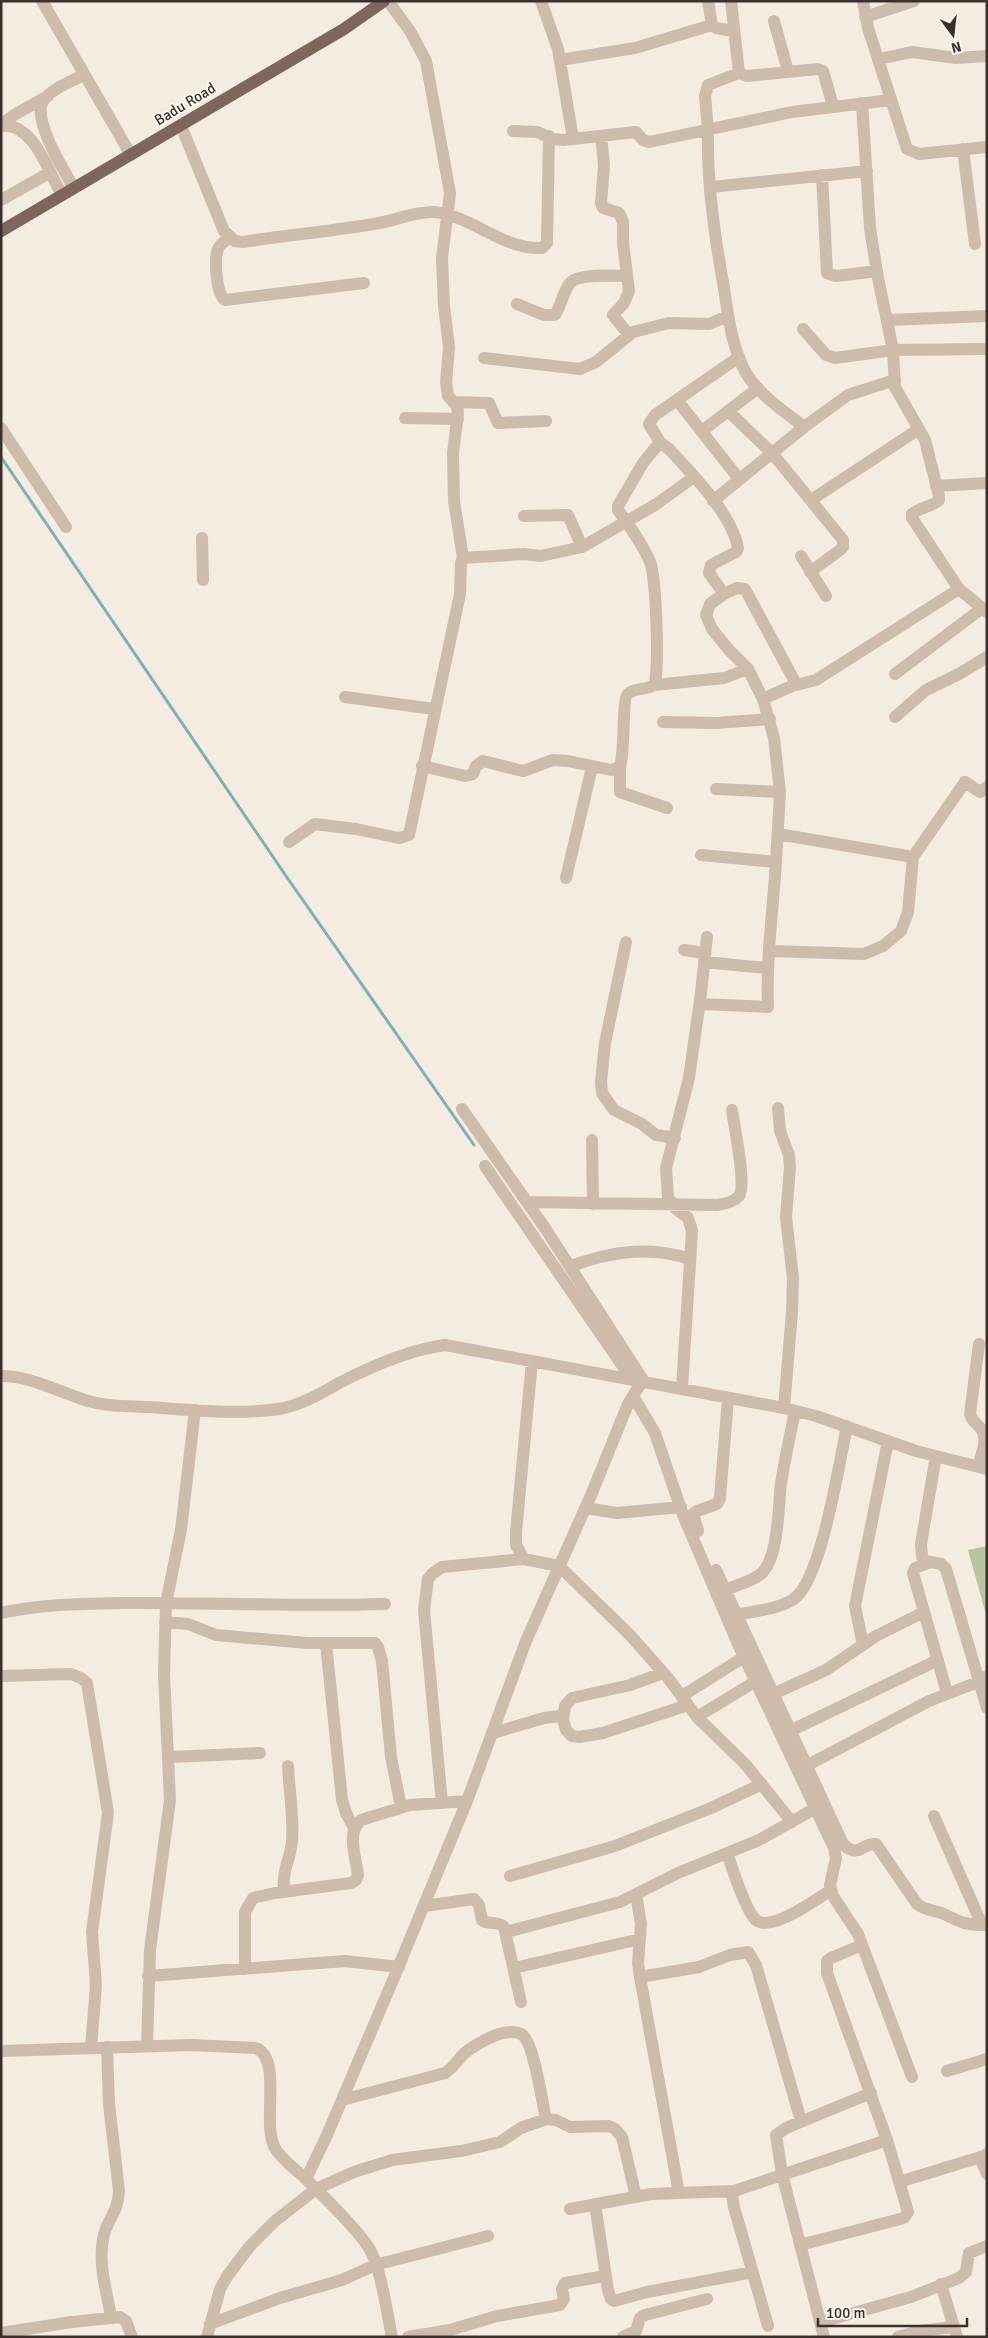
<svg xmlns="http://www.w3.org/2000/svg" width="988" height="2338" viewBox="0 0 988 2338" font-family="Signika,sans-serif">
	<rect width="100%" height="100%" fill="#f4ebe1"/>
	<!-- green -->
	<path fill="#b8c4a0" d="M987 1546V1618L968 1550Z"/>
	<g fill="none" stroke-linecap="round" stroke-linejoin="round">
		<!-- stream -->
		<path stroke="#7fb0b2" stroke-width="3" d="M1 457 286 876 474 1145"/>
		<!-- minor -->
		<path stroke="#cdbbac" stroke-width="12" d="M42 1 131 155
			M388 1 410 31 426 61 450 193 442 258 444 306 449 347 446 382 448 396 457 406 458 413 453 453 454 501 463 558
			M541 1 558 49 573 139
			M708 1 712 25 716 28 734 31
			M731 1 739 73 747 76 818 69 823 71 833 106
			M863 1 868 28 907 149 919 154 987 147
			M865 17 914 1
			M774 21 788 71
			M879 59 912 52 956 58 987 56
			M560 60 635 48 712 25
			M862 103 870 228 878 278 893 350 895 387 925 440 939 496V500C932 507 920 507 912 514V518L959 589 987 612
			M1 125 14 115 48 96
			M1 126C33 121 49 173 62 195
			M181 126 224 231 235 241 243 242C288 235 334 231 379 223 397 220 416 211 435 212 472 216 503 250 542 248L547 243 549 136
			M708 130 705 96 708 85 739 73
			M513 131 537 132 553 139 563 140 636 132 643 140 649 142 792 112 891 100
			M701 132 706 133 708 137C707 187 715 239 724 288 728 316 732 348 746 373 759 395 784 411 804 427
			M601 136 604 165 601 203 603 208 619 213 623 222V243L629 291 624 303 613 315 629 335
			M963 149 975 244
			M822 175 827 273 836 276 877 271
			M711 187 867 171
			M74 188C64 170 34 123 42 103 48 90 71 82 83 75
			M1 200 49 173
			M229 238C225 241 220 244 218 249 214 259 216 293 225 300L364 283
			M517 304 544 315H555C561 306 563 292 570 283 578 273 613 276 627 276
			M887 320 987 316
			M803 329 826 355 835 358 893 350 987 349
			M484 358 580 369 596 362 633 332 669 323 709 324 728 316
			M677 400 739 479
			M453 402 489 403 498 423 546 421
			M728 411 772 453 843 540V547L840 550 810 572
			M405 418 458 419
			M1 428 66 527
			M702 431 758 388
			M936 486 987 483
			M811 500 919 429
			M713 501 804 427 848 395 895 380
			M524 516 568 515 582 547
			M202 538 203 580
			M801 556 826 596
			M724 594 737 588 745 589 794 680 792 686 763 699
			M895 674 981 609
			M654 685 724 678 748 669
			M792 686 816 680 959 589
			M345 697 434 709
			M895 717 926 690 959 674 987 657
			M663 722 717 723 770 719
			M422 766 465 776 473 774 476 766 483 761 523 771 553 760 568 761 611 770 620 767C625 753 622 698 628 694 634 688 646 690 654 685 660 673 656 577 650 562 643 544 629 526 618 510V506L643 463 660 442
			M620 767V792L667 808
			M716 789 780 792 774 738 763 699 748 669 729 650 712 629 706 615 710 604 724 594 709 573 711 565 736 552 738 548C732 514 692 474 669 449L660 442 649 424 655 415 739 357
			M778 834 913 857
			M289 842 315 824 356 829 399 838 409 835 460 594 461 563 463 558 524 554 541 556 582 547 655 505 694 477
			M701 855 776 862 780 792
			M566 878 592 767
			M626 942 605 1043 601 1082 602 1093 614 1110 642 1124 656 1135 675 1138
			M684 950 705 953
			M770 951 864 954 883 946 901 931 908 912 913 857 965 782 980 792 987 787
			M704 962 767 968
			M700 1004 768 1007C766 958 773 910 776 862
			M778 1108 780 1131 789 1155 790 1167 786 1217 793 1278 792 1312 784 1408
			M592 1140 593 1204
			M485 1166 631 1378
			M527 1202 717 1205C724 1204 734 1202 739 1196 747 1185 734 1127 732 1110
			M571 1266C610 1252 649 1245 690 1259
			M532 1361 516 1532V1545L524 1559 559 1566 629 1634 668 1678 697 1717 746 1765 792 1822
			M1 1376C33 1376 62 1394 92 1402 110 1407 131 1406 149 1407 192 1410 235 1415 279 1409 302 1405 321 1393 341 1382 374 1365 409 1350 445 1345L784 1408 816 1416 916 1451 987 1469
			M682 1388 692 1231 688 1218 675 1208 668 1197 666 1168 689 1078 701 993 707 937
			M633 1396 655 1433 683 1515 738 1644 834 1848 836 1858 830 1885 833 1896 858 1934 912 2077
			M936 1456 921 1544 922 1557 926 1561 941 1564 946 1569 987 1708
			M978 1466C981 1456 988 1441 982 1430 977 1423 972 1422 970 1414L979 1344
			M585 1508 617 1513 681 1507
			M698 1531 693 1514 697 1511 717 1504 720 1498 728 1398
			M931 1562 915 1568 913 1573 947 1693
			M716 1570 843 1844C859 1859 861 1843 876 1844L917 1904C926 1911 935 1910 944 1914 962 1923 966 1925 987 1925
			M725 1590C737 1585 754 1581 763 1572 779 1554 778 1507 781 1483 785 1459 790 1435 795 1411
			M1 1613C40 1604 82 1604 122 1603 210 1602 297 1607 385 1604
			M736 1615C754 1611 781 1609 795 1598 822 1577 839 1463 847 1426
			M165 1622 188 1624 216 1635 307 1643H375L378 1647 382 1661 391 1757 401 1807
			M326 1643 342 1800 346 1813 354 1828
			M863 1645 855 1606 888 1441
			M1 1676 71 1674 81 1678 87 1683 108 1813 92 1932 96 1985 91 2048
			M773 1694 826 1670 876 1636 924 1612
			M682 1696 744 1657
			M697 1717 756 1681
			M563 1719 565 1706 572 1698 630 1685 663 1673
			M790 1731 938 1660
			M493 1733 544 1718 560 1716 563 1719 566 1730 572 1736 579 1737 603 1733 688 1705
			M170 1757 260 1753
			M806 1766 929 1701 978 1682 987 1676
			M442 1803 424 1610 428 1579 432 1574 442 1567 524 1559
			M934 1816 982 1925
			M727 1853C732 1867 746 1912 756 1920 771 1933 817 1899 831 1890
			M510 1876 615 1846 711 1808 762 1784
			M284 1892C282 1868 290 1862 292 1841 294 1817 289 1790 288 1766
			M636 1894 641 1924 638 1963 640 1977 679 2193
			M424 1906 474 1899 479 1905 482 1920C489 1925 498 1921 504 1927L521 2002
			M506 1932 620 1902 678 1873 759 1840 816 1808
			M514 1968 640 1939
			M245 1969V1912L253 1898 275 1893 351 1883 356 1880 358 1875C356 1858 346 1832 361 1820L410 1805 467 1801
			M148 1976 345 1961 399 1967
			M640 1977 699 1967 730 1955 748 1952 756 1965 801 2121
			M147 2046 150 1950 170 1800 164 1674 166 1603 181 1530 195 1410
			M107 2047 109 2104 119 2191C118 2214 106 2220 103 2239 98 2265 107 2292 111 2317
			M1 2051 192 2045 256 2048C283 2059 261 2124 275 2148 281 2159 295 2169 305 2178 323 2196 356 2227 369 2248 381 2267 387 2314 392 2337
			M947 2071 987 2059
			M342 2100 445 2073C455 2067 460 2055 470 2049 482 2041 506 2027 521 2034 534 2040 542 2103 546 2119
			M987 2154 984 2156 982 2162 987 2174
			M306 2179 327 2135 393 1980 467 1801 526 1641 592 1493 628 1404 643 1380 545 1228 462 1109
			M899 2182 984 2156
			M595 2204 608 2290 611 2299 614 2301 647 2292 753 2272
			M570 2209 651 2194 734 2191
			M800 2245 904 2218 908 2212 887 2140 827 1973V1961L831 1958 862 1945
			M941 2284 957 2337
			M821 2322 911 2297 959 2278 966 2272 969 2253 987 2246
			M210 2324 280 2298 342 2280 375 2265 488 2236
			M768 2326 734 2207 732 2195 734 2191 887 2140
			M1 2333 72 2322 120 2317 126 2321 132 2337
			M207 2337 220 2289 228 2275 250 2246 275 2221 316 2189 354 2172 392 2160 461 2151 500 2142 521 2128 546 2119 556 2120 570 2127 609 2126 615 2129 622 2137 636 2197
			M408 2337 450 2330 497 2316 560 2305 564 2299 562 2289 565 2283 605 2276
			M623 2337 636 2331 640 2318 645 2315 707 2299
			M824 2337 782 2174 776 2135 786 2128 871 2093
			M898 2337 919 2331 954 2327"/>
		<!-- major -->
		<path stroke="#7d675c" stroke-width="12" d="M1 231 344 29 384 1"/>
	</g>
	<g text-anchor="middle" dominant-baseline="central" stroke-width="4.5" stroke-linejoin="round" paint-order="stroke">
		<!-- street labels -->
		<g font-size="15" fill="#3b302b" stroke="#fbf5ee">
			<text transform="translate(185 104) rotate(-31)">Badu Road</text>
		</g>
	</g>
	<!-- border -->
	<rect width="988" height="2338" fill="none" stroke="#3b302b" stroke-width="5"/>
	<!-- north arrow -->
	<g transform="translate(953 35) rotate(165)" stroke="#fbf5ee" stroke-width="4" paint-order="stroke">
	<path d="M0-4L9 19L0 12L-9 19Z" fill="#3b302b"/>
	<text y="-8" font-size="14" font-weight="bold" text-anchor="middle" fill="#3b302b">N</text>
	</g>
	<!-- scale -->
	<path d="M818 2318v8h149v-8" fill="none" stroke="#3b302b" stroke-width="2.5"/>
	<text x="826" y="2318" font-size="15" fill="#3b302b" stroke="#fbf5ee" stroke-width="4" paint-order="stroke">100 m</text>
</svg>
